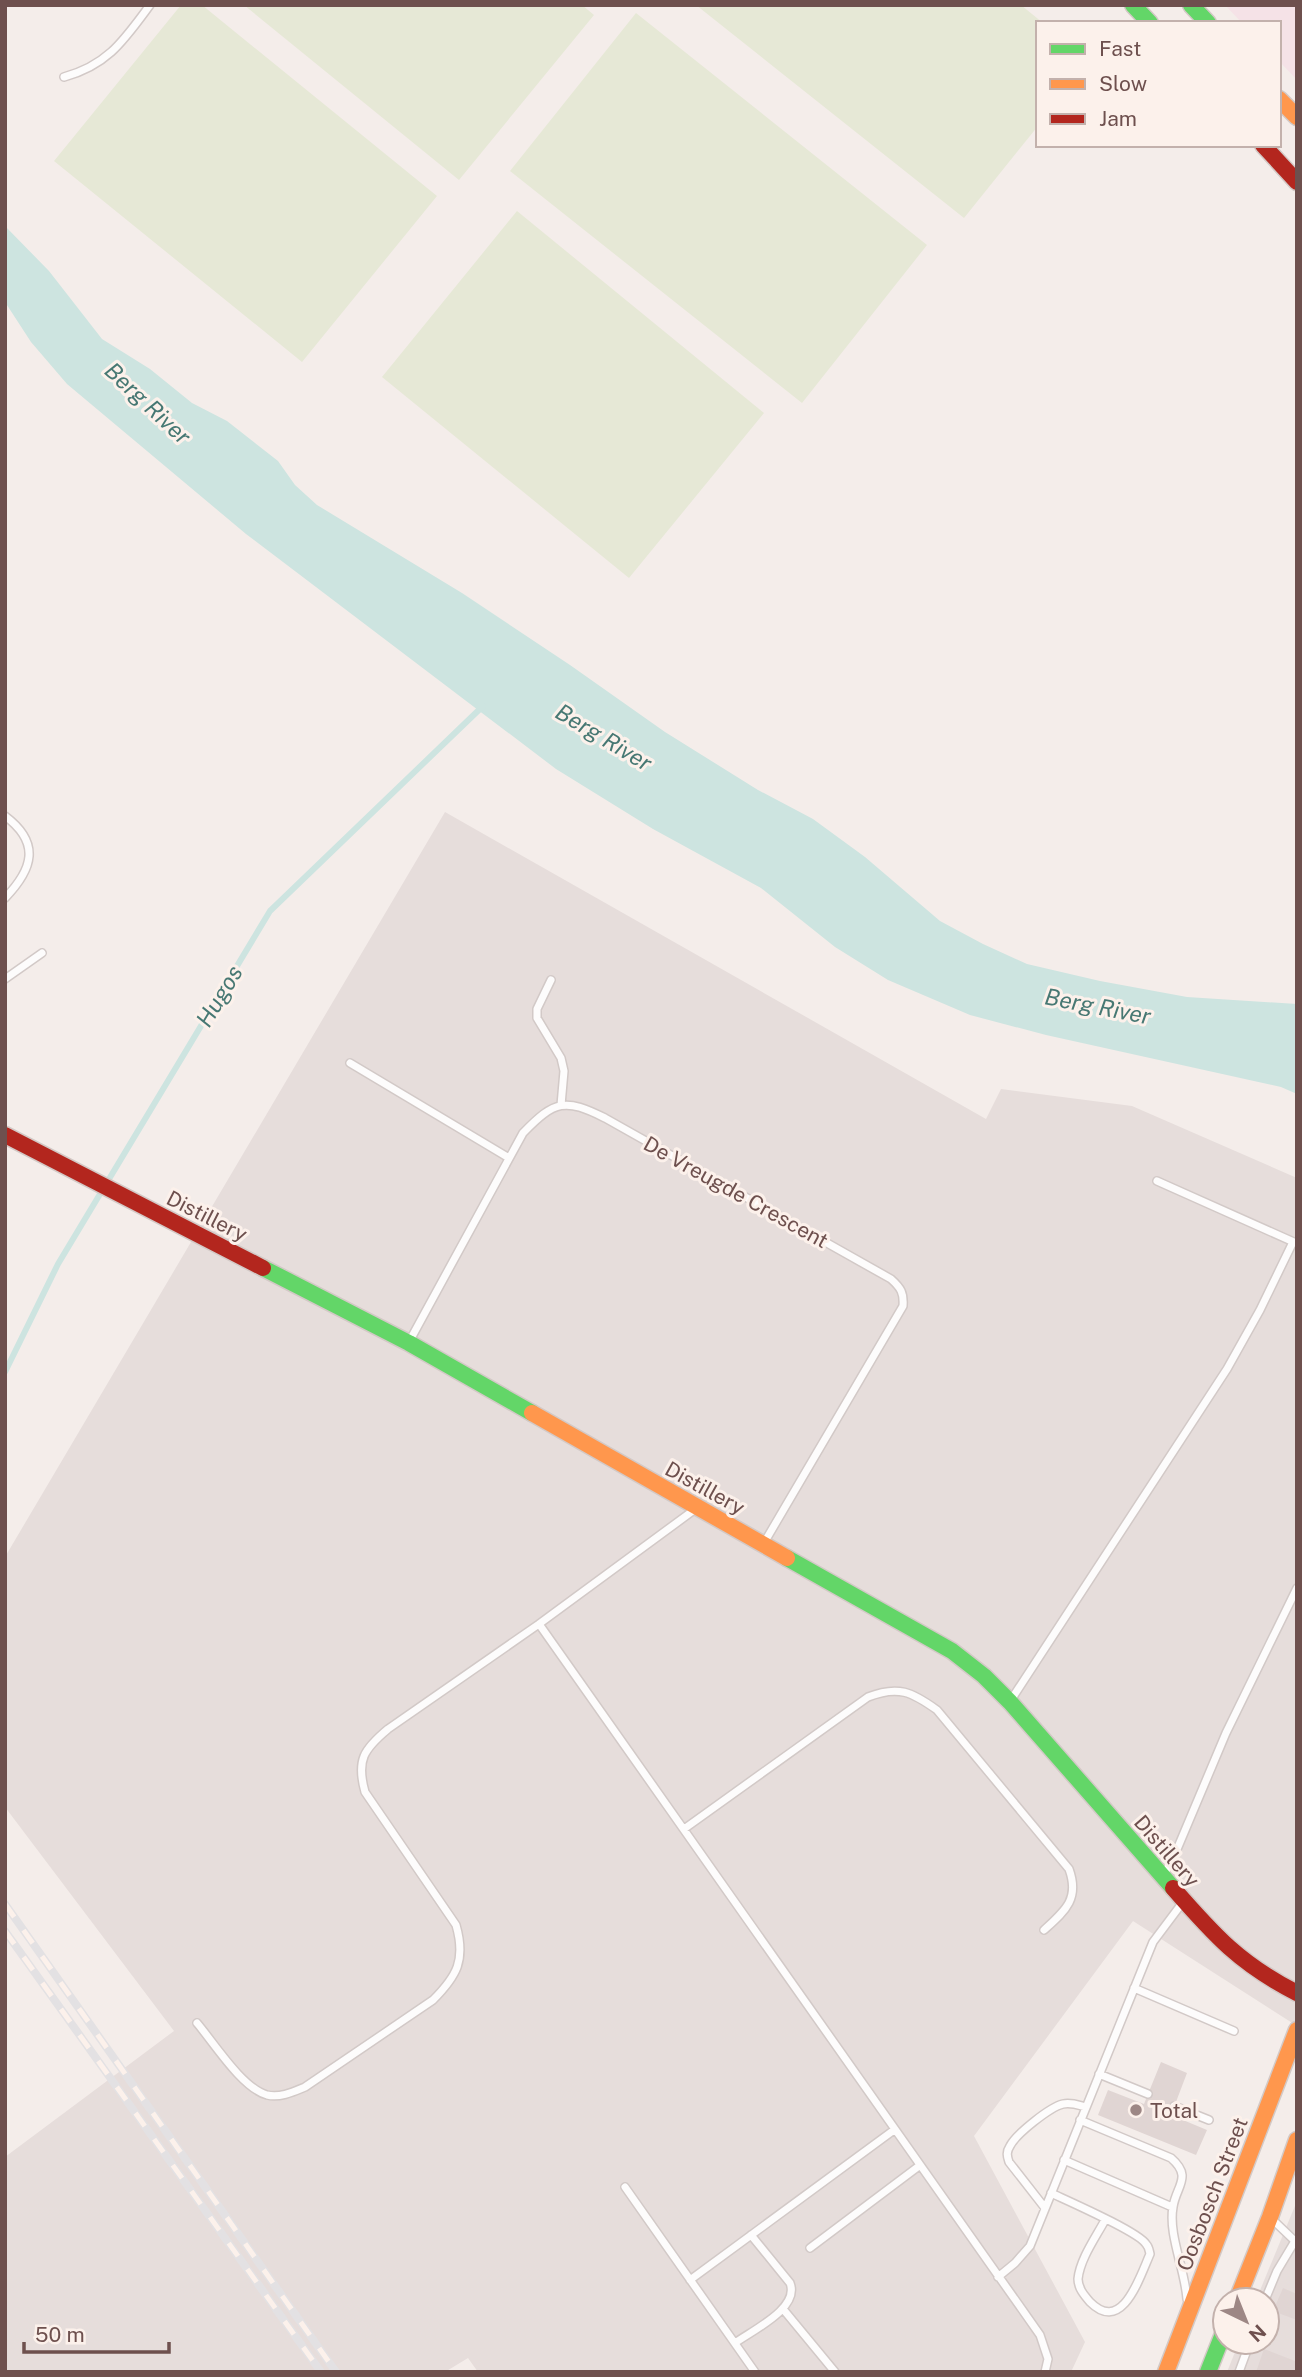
<svg xmlns="http://www.w3.org/2000/svg" width="1302" height="2377" viewBox="0 0 1302 2377" font-family="'Public Sans',sans-serif">
	<rect width="100%" height="100%" fill="#f4edea"/>
	<!-- industrial -->
	<path fill="#e6dddb" d="M445 812 986 1119 1001 1089 1132 1106 1297 1178V2026L1133 1921 974 2136 1085 2342 1071 2372H478L468 2358 445 2372H5V2157L174 2031 5 1807V1557Z
		M1297 2201V2372H1227L1239 2342H1267V2300H1256Z"/>
	<!-- medical -->
	<path fill="#f5e2e7" d="M1225 5H1297V80L1279 61V23H1242Z"/>
	<!-- green -->
	<path fill="#e6e8d6" d="M181 5H202L437 196 302 362 54 161Z
		M244 5H582L594 15 459 180Z
		M696 5H1021L1043 23H1038V126L964 218Z
		M636 13 927 245 802 403 510 171Z
		M517 211 764 413 629 578 382 377Z"/>
	<!-- water -->
	<path fill="#cde4e0" d="M5 226 49 271 102 339 150 369 192 403 227 421 278 461 295 485 317 505 462 593 570 665 665 732 758 790 813 819 865 857 940 921 983 944 1027 964 1100 981 1187 997 1297 1004V1094L1281 1087 1046 1035 970 1015 888 980 835 947 761 888 653 829 556 769 246 534 67 384 31 342 5 302Z"/>
	<g fill="none" stroke-linecap="round" stroke-linejoin="round">
		<!-- stream -->
		<path stroke="#cde4e0" stroke-width="6" d="M5 1372 58 1264 270 911 483 706"/>
	</g>
	<!-- building -->
	<path fill="#e0d5d3" d="M1161 2062 1187 2073 1171 2115 1207 2130 1196 2155 1098 2115 1108 2090 1144 2104Z
		M1283 2288 1297 2294V2320L1273 2311Z
		M1264 2349 1295 2361 1297 2372H1256Z"/>
	<g fill="none" stroke-linecap="round" stroke-linejoin="round">
		<defs>
			<path id="lane" d="M64 77C108 65 124 40 150 5
				M5 816C41 843 33 869 5 898
				M5 979 42 953
				M551 980 537 1009V1018L561 1058 564 1071 561 1105
				M350 1063 509 1158
				M1157 1181 1296 1243
				M409 1342 523 1133C555 1100 565 1098 605 1118L891 1279C901 1288 904 1293 903 1306L764 1543
				M539 1624 1040 2335 1048 2359 1045 2372
				M1011 1700 1227 1369 1260 1310 1293 1242
				M684 1829 868 1697C898 1685 912 1692 937 1710L1069 1869C1080 1899 1065 1911 1044 1930
				M1165 1873 1178 1847 1226 1733 1297 1588
				M1134 1988 1234 2031
				M197 2023C214 2043 242 2088 267 2095 280 2098 293 2092 305 2087L433 2000C457 1976 466 1960 456 1925L365 1792C356 1760 364 1749 388 1729L539 1624 694 1510
				M1099 2074 1148 2094
				M1174 2106 1209 2120
				M1080 2120 1171 2158C1193 2177 1176 2186 1173 2207 1168 2234 1185 2270 1187 2299
				M1064 2160 1172 2207
				M625 2187 755 2372
				M1051 2193C1068 2201 1139 2232 1146 2244 1149 2247 1149 2250 1150 2254 1139 2279 1122 2334 1090 2302 1084 2295 1078 2288 1078 2279 1080 2259 1096 2237 1105 2220
				M1045 2208 1009 2162C1007 2156 1006 2152 1010 2146 1016 2134 1050 2107 1063 2104 1071 2102 1078 2105 1086 2107
				M1273 2220 1297 2243
				M810 2248 919 2166
				M998 2277 1015 2263 1030 2246 1153 1942 1183 1902
				M690 2280 894 2130
				M1265 2300 1277 2271 1295 2241
				M783 2309 835 2372
				M735 2343C753 2330 800 2308 790 2283L751 2235
				M1239 2372 1250 2342"/>
			<path id="fast" d="M1133 5 1150 23
				M1191 5 1208 23
				M263 1268 409 1343 532 1413
				M787 1558 952 1651 984 1676 1010 1702 1173 1888
				M1208 2372 1225 2329"/>
			<path id="slow" d="M1279 99 1297 117
				M532 1413 787 1558
				M1237 2300 1270 2217 1297 2140
				M1166 2372 1297 2030"/>
			<path id="jam" d="M1263 145 1297 182
				M5 1135 263 1268
				M1173 1888C1214 1935 1240 1964 1297 1993"/>
		</defs>
		<!-- lane casing -->
		<use href="#lane" stroke="#d2c9c7" stroke-width="10"/>
		<!-- fast casing -->
		<use href="#fast" stroke="#d3c9c6" stroke-width="19"/>
		<!-- slow casing -->
		<use href="#slow" stroke="#d3c9c6" stroke-width="19"/>
		<!-- jam casing -->
		<use href="#jam" stroke="#d3c9c6" stroke-width="19"/>
		<!-- lane -->
		<use href="#lane" stroke="#fdfcfc" stroke-width="7"/>
		<!-- fast -->
		<use href="#fast" stroke="#63d668" stroke-width="16"/>
		<!-- slow -->
		<use href="#slow" stroke="#ff974d" stroke-width="16"/>
		<!-- jam -->
		<use href="#jam" stroke="#b3261e" stroke-width="16"/>
		<defs>
			<path id="rail" d="M5 1904 336 2372
				M5 1931 321 2372"/>
		</defs>
		<!-- rail casing -->
		<use href="#rail" stroke="#e3e1e3" stroke-width="8"/>
		<!-- rail -->
		<use href="#rail" stroke="#fcf1eb" stroke-width="5" stroke-dasharray="16" stroke-linecap="butt"/>
	</g>
	<!-- markers -->
	<circle fill="#9d8785" stroke="#fcf1eb" stroke-width="2.5" cx="1136" cy="2110" r="7"/>
	<g text-anchor="middle" dominant-baseline="central" stroke-width="6" stroke-linejoin="round" paint-order="stroke">
		<!-- street labels -->
		<g font-size="21" fill="#6e504e" stroke="#fcf1eb">
			<text transform="translate(736 1192) rotate(29)">De Vreugde Crescent</text>
			<text transform="translate(207 1216) rotate(27)">Distillery</text>
			<text transform="translate(705 1488) rotate(29)">Distillery</text>
			<text transform="translate(1167 1851) rotate(49)">Distillery</text>
			<text transform="translate(1212 2194) rotate(-69)">Oosbosch Street</text>
		</g>
		<!-- poi labels -->
		<g font-size="21" fill="#6e504e" stroke="#fcf1eb" text-anchor="start">
			<text x="1150" y="2110">Total</text>
		</g>
		<!-- water labels -->
		<g font-size="23" font-style="italic" fill="#477873" stroke="#fcf1eb">
			<text transform="translate(148 403) rotate(43)">Berg River</text>
			<text transform="translate(604 737) rotate(31)">Berg River</text>
			<text transform="translate(219 996) rotate(-59)">Hugos</text>
			<text transform="translate(1098 1006) rotate(11)">Berg River</text>
		</g>
	</g>
	<!-- border -->
	<rect width="1302" height="2377" fill="none" stroke="#6e504e" stroke-width="14"/>
	<!-- legend -->
	<rect x="1036" y="21" width="245" height="126" fill="#fcf1eb" stroke="#c3b1ac" stroke-width="2"/>
	<rect x="1050" y="44" width="35" height="10" fill="#63d668" stroke="#c3b1ac" stroke-width="2"/>
	<text x="1099" y="56" font-size="21" fill="#6e504e">Fast</text>
	<rect x="1050" y="79" width="35" height="10" fill="#ff974d" stroke="#c3b1ac" stroke-width="2"/>
	<text x="1099" y="91" font-size="21" fill="#6e504e">Slow</text>
	<rect x="1050" y="114" width="35" height="10" fill="#b3261e" stroke="#c3b1ac" stroke-width="2"/>
	<text x="1099" y="126" font-size="21" fill="#6e504e">Jam</text>
	<!-- north arrow -->
	<g transform="translate(1246 2321) rotate(137)"><circle r="33" fill="#fcf1eb" stroke="#c3b1ac" stroke-width="2"/>
	<path d="M0-5L12 26L0 18L-12 26Z" fill="#9d8785"/>
	<text y="-10" font-size="19" font-weight="bold" text-anchor="middle" fill="#6e504e">N</text>
	</g>
	<!-- scale -->
	<path d="M24 2342v10h145v-10" fill="none" stroke="#6e504e" stroke-width="3.5"/>
	<text x="35" y="2342" font-size="21" fill="#6e504e" stroke="#fcf1eb" stroke-width="5" paint-order="stroke">50 m</text>
</svg>
